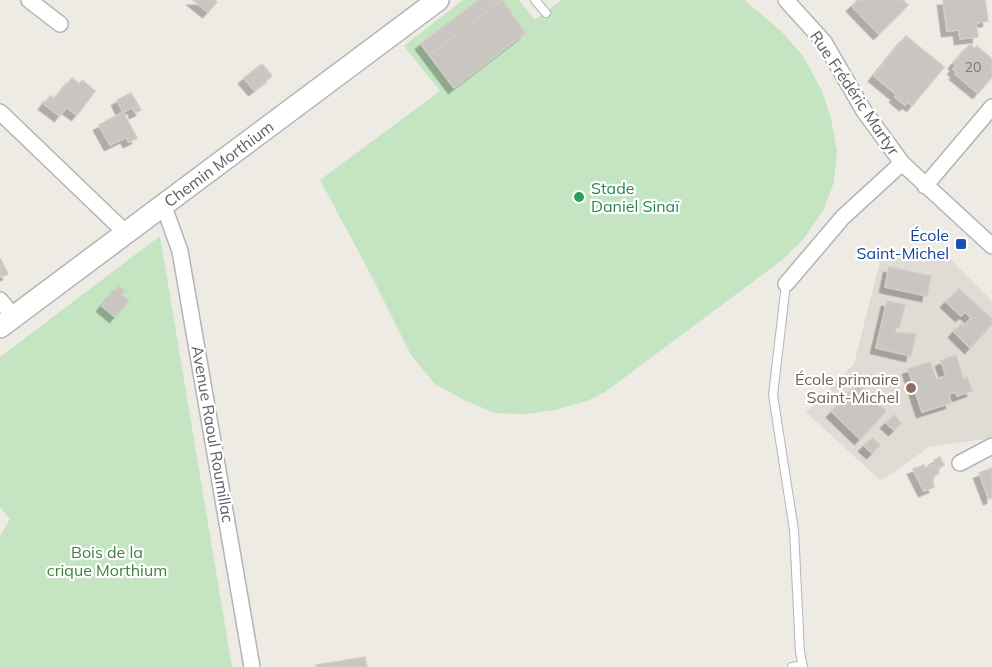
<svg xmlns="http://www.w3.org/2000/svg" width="992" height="667" viewBox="0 0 992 667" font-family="Mulish,sans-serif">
	<defs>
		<filter id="shadow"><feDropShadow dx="-5.5" dy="5.5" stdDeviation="0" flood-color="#0004"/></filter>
	</defs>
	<rect width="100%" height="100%" fill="#edebe4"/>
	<!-- education -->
	<path fill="#e0dcd5" d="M943 252 992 301V438L929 447 881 481 806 412 854 364 880 261Z"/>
	<!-- green -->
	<path fill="#c4e4c2" d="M463 0H519L535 20 562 0H744L781 31 803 56 822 91 831 119 837 151 834 182 823 211 802 241 782 260 605 392 587 401 554 410 527 414 495 413 464 400 435 384 411 355 371 275 320 180 440 91 404 46Z
		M160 236 232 667H0V536L10 519 0 507V357Z"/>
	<!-- building -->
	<path fill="#c9c5c0" stroke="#d2ccc3" stroke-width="1.5" filter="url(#shadow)" d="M193 0H214L217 2 208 12Z
		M479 0H502L429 55 421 44Z
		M502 0 525 33 454 88 429 55Z
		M858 0H903L908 5 879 34 852 6Z
		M943 0H985L988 21 976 23 978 37 960 39 959 30 947 31Z
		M906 36 944 67 912 106 908 102 905 105 895 97 897 95 874 76Z
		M970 44 975 49 977 46 992 59V77L978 93 955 74 957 72 953 69 956 66 954 63Z
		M262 64 272 76 254 90 244 78Z
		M72 78 79 84 82 80 95 91 77 115 66 107 60 116 44 104 50 96 55 99Z
		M131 93 141 110 135 113 133 107 123 112 117 100Z
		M123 112 137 138 129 142 126 137 110 145 99 125Z
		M0 258 8 274 1 277 0 276Z
		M889 267 931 276 927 296 885 287Z
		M119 286 125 291 121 295 129 301 115 317 102 306Z
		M959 289 992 319V324L970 348 954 332 961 324 963 326 971 318 965 312 961 316 946 302Z
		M887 301 905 305 899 328 894 327 893 332 916 334 911 356 876 348Z
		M956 355 963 379 967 377 972 391 957 396 956 392 949 394 951 403 922 412 908 369 930 362 936 379 946 376 941 361Z
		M858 384 886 411 860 439 832 412Z
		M894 415 901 423 894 430 886 423Z
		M872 438 880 445 872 453 864 446Z
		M940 457 944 465 938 469 939 473 932 477 934 487 924 491 913 469 924 465 925 468 935 464 934 460Z
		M992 468V498L989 499 979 473Z
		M365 657 367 667H317L316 665Z"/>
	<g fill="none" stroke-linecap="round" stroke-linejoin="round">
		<defs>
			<path id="lane" d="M535 0 546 13
				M786 284 773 395 794 530 800 652 803 667
				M792 667 802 665"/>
			<path id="street" d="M29 0 60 24
				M786 0 824 42 864 111 902 163 992 246
				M0 112 126 233
				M925 186 992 107
				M163 204 180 251 252 667
				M786 284 843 217 902 163
				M0 300 14 317
				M960 463 992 446"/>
			<g id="secondary">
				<path id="s1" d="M0 327 438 0"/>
			</g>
		</defs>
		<!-- lane casing -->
		<use href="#lane" stroke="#b1b5b8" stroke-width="10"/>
		<!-- street casing -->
		<use href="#street" stroke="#b1b5b8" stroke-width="18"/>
		<!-- secondary casing -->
		<use href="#secondary" stroke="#b0b4b8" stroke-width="24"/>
		<!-- lane -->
		<use href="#lane" stroke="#fff" stroke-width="8"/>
		<!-- street -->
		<use href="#street" stroke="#fff" stroke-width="15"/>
		<!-- secondary -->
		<use href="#secondary" stroke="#fff" stroke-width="21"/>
	</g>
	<!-- markers -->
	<circle fill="#2e9e5b" stroke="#fff" stroke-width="2" cx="579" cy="197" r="6"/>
	<rect fill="#1a4fb4" stroke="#fff" stroke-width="2" x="955" y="238" width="12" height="12" rx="3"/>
	<circle fill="#8d6e63" stroke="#fff" stroke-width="2" cx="911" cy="388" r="6"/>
	<g text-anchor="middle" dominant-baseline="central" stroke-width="4.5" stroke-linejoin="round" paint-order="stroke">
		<!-- number labels -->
		<g font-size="14" fill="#77797a">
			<text x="973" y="67">20</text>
		</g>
		<!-- street labels -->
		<g font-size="16" fill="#5c6063" stroke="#fff">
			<text transform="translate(855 93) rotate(56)">Rue Frédéric Martyr</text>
			<text stroke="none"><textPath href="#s1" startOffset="273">Chemin Morthium</textPath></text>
			<text transform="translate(213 434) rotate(80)">Avenue Raoul Roumillac</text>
		</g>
		<!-- leisure labels -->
		<g font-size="16" fill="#27864d" stroke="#fff" text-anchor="start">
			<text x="591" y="188">Stade<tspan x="591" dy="18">Daniel Sinaï</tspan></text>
		</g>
		<!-- transit labels -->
		<g font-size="16" fill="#164399" stroke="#fff" text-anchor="end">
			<text x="949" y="235">École<tspan x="949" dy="18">Saint-Michel</tspan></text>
		</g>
		<!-- education labels -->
		<g font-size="16" fill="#785e54" stroke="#fff" text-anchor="end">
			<text x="899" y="379">École primaire<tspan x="899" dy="18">Saint-Michel</tspan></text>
		</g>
		<!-- park labels -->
		<g font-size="16" fill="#3d843b" stroke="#fff">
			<text x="107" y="552">Bois de la<tspan x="107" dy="18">crique Morthium</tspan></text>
		</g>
	</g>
</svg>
